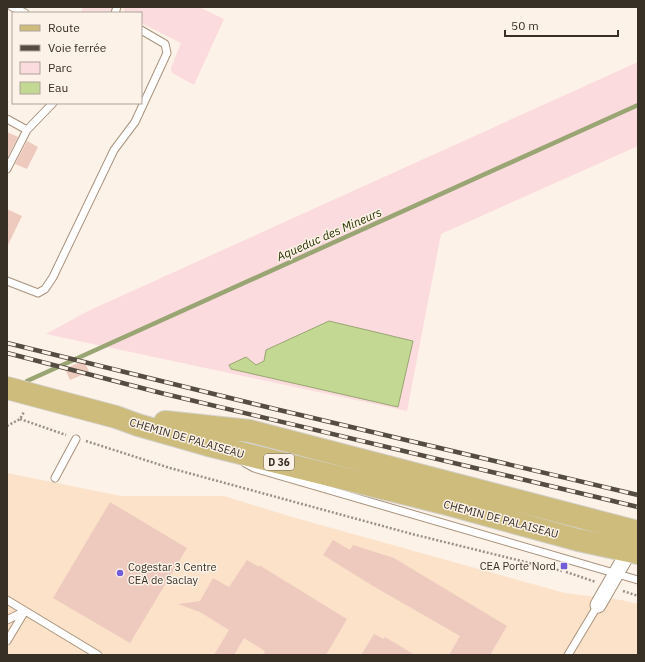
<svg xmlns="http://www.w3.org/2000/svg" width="645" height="662" viewBox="0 0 645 662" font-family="'IBM Plex Sans',sans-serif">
	<rect width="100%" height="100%" fill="#fcf2e8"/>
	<!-- built -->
	<path fill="#fbe2c9" d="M7 473 121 496H224L292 517 565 593 621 600 638 604V655H7Z"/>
	<!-- green -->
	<path fill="#fcdbdf" d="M83 7H114L111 13H81Z
		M123 7H199L224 19 194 85 172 73 171 68 181 43 141 23V13H125Z
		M638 62V146L441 234 407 411 46 334 88 311Z"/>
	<!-- water -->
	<path fill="#c3d893" stroke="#99a572" d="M329 321 413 341 398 407 231 369 229 365 246 357 256 365 264 361 266 350Z"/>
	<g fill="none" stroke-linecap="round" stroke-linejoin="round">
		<!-- stream -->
		<path stroke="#99a572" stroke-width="4.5" d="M27 381 638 105"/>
	</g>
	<!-- building -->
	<path fill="#eecabe" d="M7 132 18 137 7 158Z
		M27 141 38 147 27 169 15 164Z
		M7 209 22 216 7 247Z
		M84 360 89 372 70 380 65 369Z
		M110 502 187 548 130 643 53 598Z
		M333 540 350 550 353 545 394 558 507 626 490 655H449L460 636 373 586 323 555Z
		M247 560 259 567V565L347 619 326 655H263L265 651 244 638 234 655H214L229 630 200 612 178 604 200 601 213 578 229 587Z
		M374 634 384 639 385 637 415 655H361Z"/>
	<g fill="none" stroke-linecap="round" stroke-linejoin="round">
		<defs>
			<path id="lane" d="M12 7 25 13
				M115 13 117 7
				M7 119 27 130
				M7 169 27 130 53 103
				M7 281 38 293 45 289 53 277 114 150 135 122 167 53 165 44 141 30
				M245 463 254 468 638 580
				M55 478 76 439
				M7 600 98 655
				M7 620 25 611
				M7 641 25 611
				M568 655 598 605"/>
			<path id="street" d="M598 605 629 551 632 543"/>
			<path id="primary" d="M7 388 116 417 138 425 208 445 443 503 578 540 638 553
				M165 422 250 431 638 532"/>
		</defs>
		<!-- lane casing -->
		<use href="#lane" stroke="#aa927b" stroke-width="9"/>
		<!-- street casing -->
		<use href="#street" stroke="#aa927b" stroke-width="17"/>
		<!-- primary casing -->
		<use href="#primary" stroke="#d3d1cf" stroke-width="24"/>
		<!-- path -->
		<path stroke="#9a9086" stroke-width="2.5" stroke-dasharray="2 2" stroke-linecap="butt" d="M20 419 66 435
			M7 426 20 419 24 412
			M86 441 170 468 412 534 562 571
			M566 572 596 582
			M623 591 638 596"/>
		<!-- lane -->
		<use href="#lane" stroke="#fff" stroke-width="7"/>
		<!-- street -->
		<use href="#street" stroke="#fff" stroke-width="15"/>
		<!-- primary -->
		<use href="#primary" stroke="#cdbc7b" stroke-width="22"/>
		<defs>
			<path id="rail" d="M7 343 275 409 638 495
				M7 353 161 393 638 507"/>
		</defs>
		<!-- rail casing -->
		<use href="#rail" stroke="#554c42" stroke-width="4.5"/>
		<!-- rail -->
		<use href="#rail" stroke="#fcf2e8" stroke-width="3" stroke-dasharray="9" stroke-linecap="butt"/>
	</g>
	<!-- markers -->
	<g fill="#725dd8" stroke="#fcf2e8" stroke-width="1.5">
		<rect x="560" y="562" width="8" height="8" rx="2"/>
		<circle cx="120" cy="573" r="4"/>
	</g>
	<g text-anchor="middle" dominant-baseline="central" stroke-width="3" stroke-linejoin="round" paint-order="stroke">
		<!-- shield labels -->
		<rect fill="#fcf2e8" stroke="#736a60" stroke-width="1" x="264" y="454" width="30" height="16" rx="3"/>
		<g font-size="10" font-weight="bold" fill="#382f25">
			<text x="279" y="462">D 36</text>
		</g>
		<!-- street labels -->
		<g font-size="11" fill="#382f25" stroke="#fcf2e8">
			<text transform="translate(187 438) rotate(16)">CHEMIN DE PALAISEAU</text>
			<text transform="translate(501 519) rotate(15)">CHEMIN DE PALAISEAU</text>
		</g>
		<!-- poi labels -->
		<g font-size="11" fill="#382f25" stroke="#fcf2e8" text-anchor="end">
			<text x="556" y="566">CEA Porte Nord</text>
			<text x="128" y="567" text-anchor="start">Cogestar 3 Centre<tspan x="128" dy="13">CEA de Saclay</tspan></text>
		</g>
		<!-- water labels -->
		<g font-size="12" font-style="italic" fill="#2a3501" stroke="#fcf2e8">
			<text transform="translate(329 234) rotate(-24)">Aqueduc des Mineurs</text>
		</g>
	</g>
	<!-- border -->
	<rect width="645" height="662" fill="none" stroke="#382f25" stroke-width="16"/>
	<!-- legend -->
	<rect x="12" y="12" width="130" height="92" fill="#fcf2e8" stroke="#aea49a"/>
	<rect x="20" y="25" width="20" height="6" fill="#cdbc7b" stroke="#aea49a"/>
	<text x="48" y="32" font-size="12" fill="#382f25">Route</text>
	<rect x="20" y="45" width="20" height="6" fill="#554c42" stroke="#aea49a"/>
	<text x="48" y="52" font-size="12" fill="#382f25">Voie ferrée</text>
	<rect x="20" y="62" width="20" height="12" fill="#fcdbdf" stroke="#aea49a"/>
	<text x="48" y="72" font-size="12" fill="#382f25">Parc</text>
	<rect x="20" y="82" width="20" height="12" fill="#c3d893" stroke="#aea49a"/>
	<text x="48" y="92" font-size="12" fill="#382f25">Eau</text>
	<!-- scale -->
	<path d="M505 30v6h113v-6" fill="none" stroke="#382f25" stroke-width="2"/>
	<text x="511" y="30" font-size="12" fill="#382f25" stroke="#fcf2e8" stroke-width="3" paint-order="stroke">50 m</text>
</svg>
